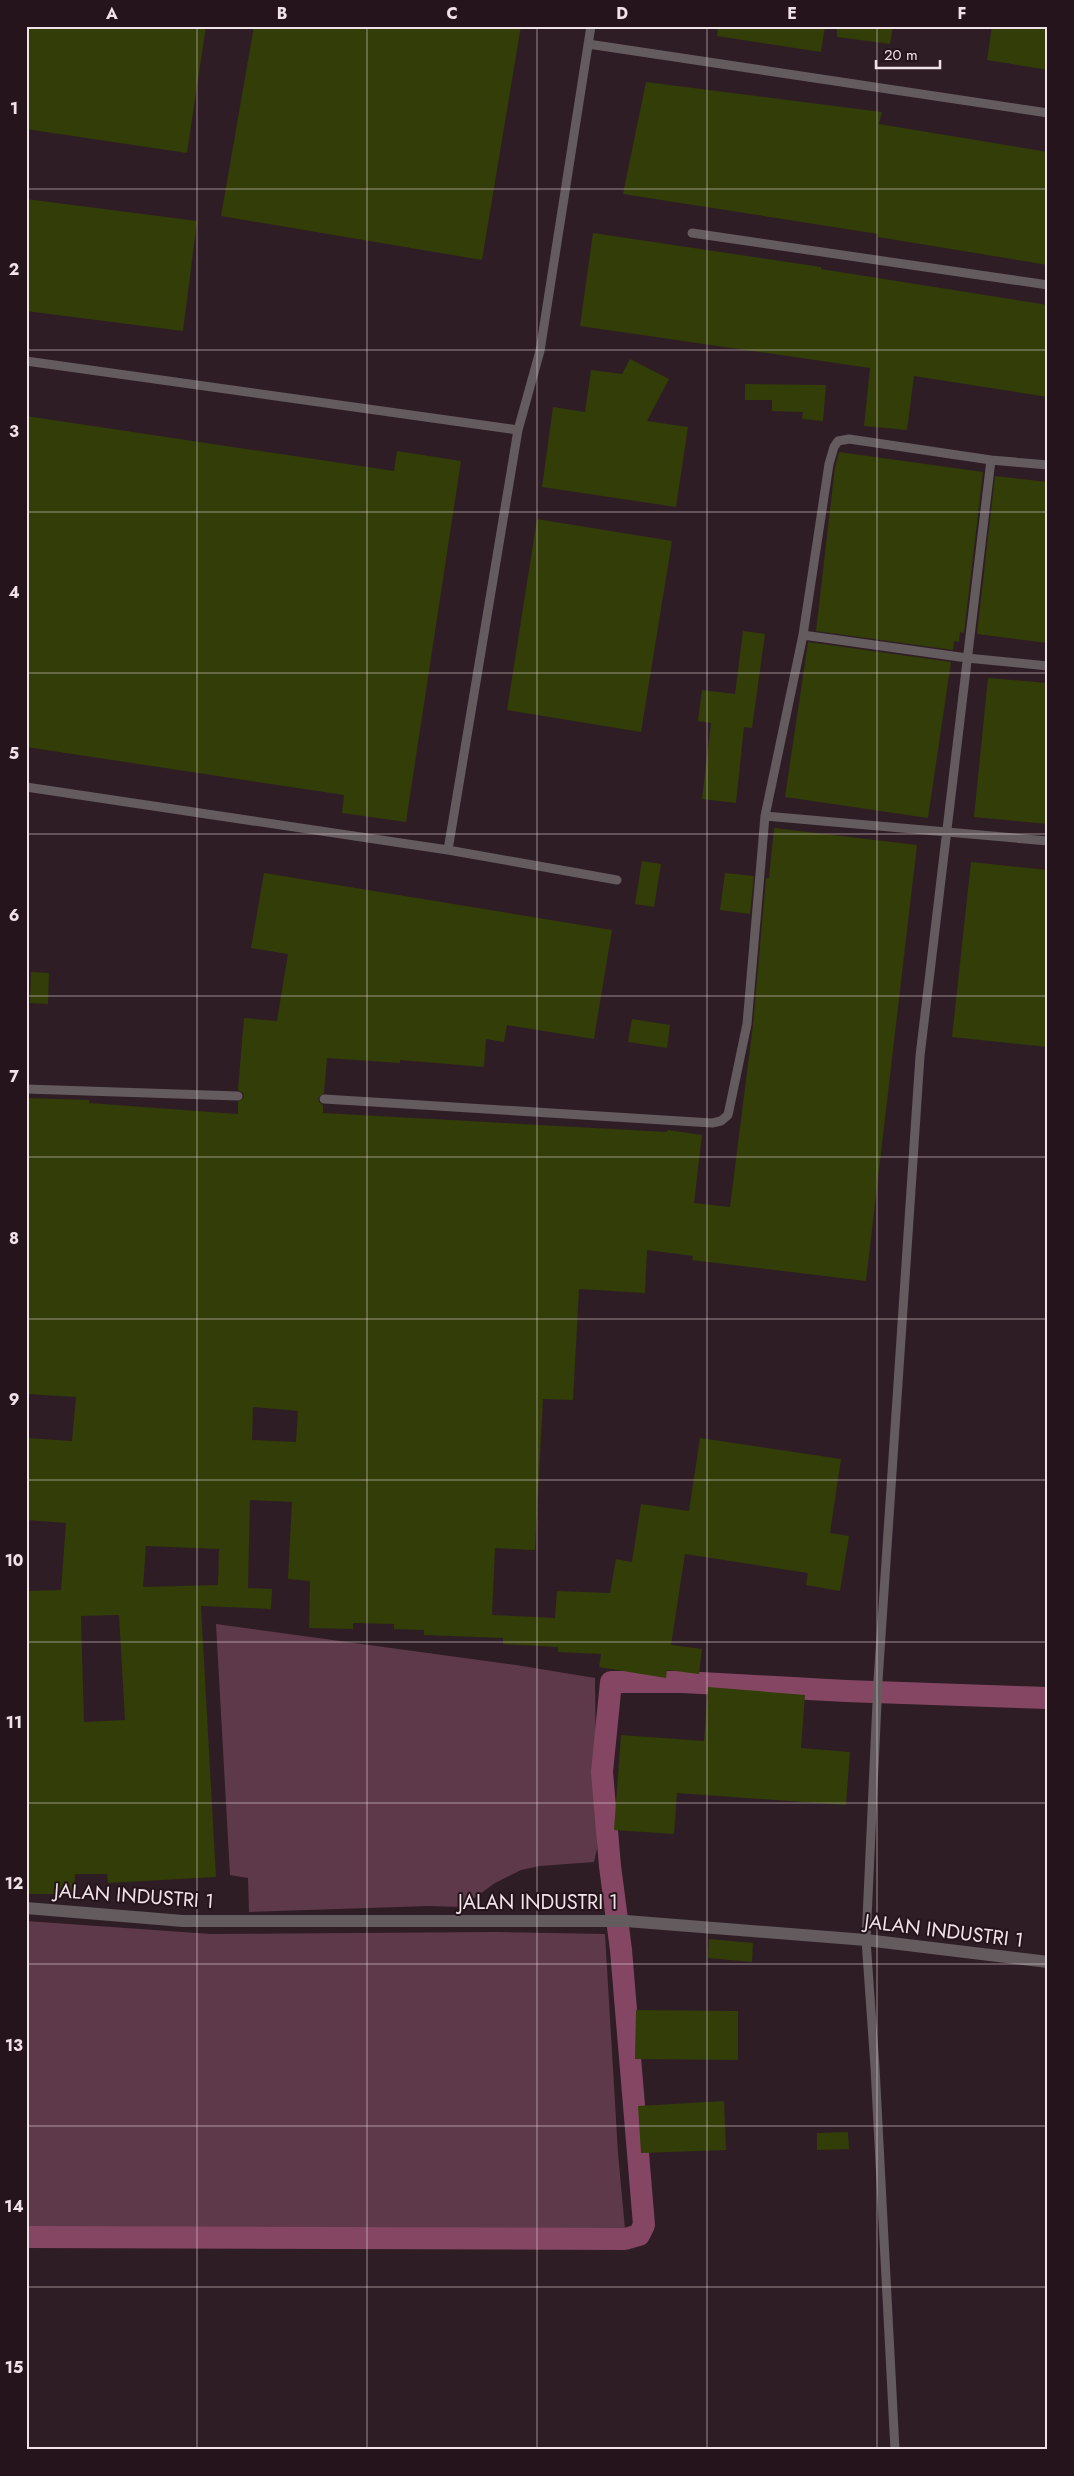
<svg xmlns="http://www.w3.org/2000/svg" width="1074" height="2476" viewBox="0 0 1074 2476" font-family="Jost,sans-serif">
	<rect width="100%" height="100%" fill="#2f1d25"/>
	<!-- green -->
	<path fill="#5e3949" d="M216 1624 516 1665 595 1678 597 1849 594 1862 540 1866 521 1870 495 1883 462 1907 429 1906 249 1912 248 1878 230 1875Z
		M26 1921 211 1934 497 1932 605 1934 618 2153 625 2229 241 2227 26 2230Z"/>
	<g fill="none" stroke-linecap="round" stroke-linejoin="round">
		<!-- canal -->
		<path stroke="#854663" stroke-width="22" d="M26 2237 625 2239 639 2235 644 2225 621 1950 610 1866 602 1772 611 1682H683L846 1691 1048 1698"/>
	</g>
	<!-- building -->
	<path fill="#323d08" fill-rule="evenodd" d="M26 26H206L187 153 26 129Z
		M254 26H521L482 260 221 216Z
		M718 26H825L821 52 717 36Z
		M837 26H893L890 44 837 37Z
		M992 26H1048V70L987 60Z
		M646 82 882 112 879 124 1048 152V265L878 237V234L623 194Z
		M26 199 197 221 183 331 26 311Z
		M593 233 821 267V269L1048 305V397L914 376 907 430 864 426 870 368 580 326Z
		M630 359 669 379 647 421 688 427 676 507 542 487 553 407 585 412 591 370 622 374Z
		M745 384 826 385 823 421 802 419 803 412 772 411V400H745Z
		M26 416 394 471 397 451 461 461 406 822 342 813 344 795 26 747Z
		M839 452 983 472 964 633 960 632 959 642 954 641 953 650 816 631 835 467Z
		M995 476 1048 482V643L977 634Z
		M537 519 672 541 641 732 507 710Z
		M743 631 765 634 752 728 744 727 736 803 702 799 711 723 698 721 702 690 735 694Z
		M808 642 951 662 928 818 785 797Z
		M988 678 1048 683V824L974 817Z
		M774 828 917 845 866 1281 692 1260 693 1256 647 1250 645 1293 579 1289 573 1400 543 1399 535 1550 495 1548 492 1615 555 1618 557 1591 610 1593 616 1559 632 1562 641 1504 689 1511 700 1438 841 1459 830 1533 849 1536 840 1591 806 1585 808 1573 685 1554 671 1645 702 1649 699 1674 667 1670 666 1678 599 1667 601 1654 558 1652V1647L503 1644V1638L424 1635V1630L394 1629V1624L353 1623V1629L309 1628 310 1581 288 1579 292 1502 250 1500 248 1588 272 1589 271 1609 201 1606 216 1877 108 1883 107 1874H75L74 1894H27L26 1591 61 1590 66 1523 26 1520V1438L72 1441 76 1397 26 1394V1098L89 1100V1103L238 1114V1102L244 1097 243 1093 238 1090 244 1018 277 1021 288 954 251 948 264 873 612 930 594 1039 507 1025 504 1042 486 1039 484 1067 400 1060V1063L327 1058 324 1093 318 1098 319 1102 323 1105V1113L667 1132 668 1130 702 1135 694 1203 730 1207 753 1025 766 878H769ZM253 1407 298 1411 296 1442 252 1440ZM146 1546 219 1549 218 1585 143 1587ZM119 1615 125 1720 84 1722 81 1616Z
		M642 861 661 864 654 907 635 904Z
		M971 862 1048 870V1047L952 1037Z
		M725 873 754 876 750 914 720 910Z
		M31 972 49 973 48 1004 30 1003Z
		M632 1019 670 1025 667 1048 628 1042Z
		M708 1687 805 1695 801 1748 850 1752 846 1805 677 1793 674 1834 614 1830 621 1735 704 1741Z
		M709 1939 753 1943 752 1962 708 1958Z
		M636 2010 738 2011V2060L635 2059Z
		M724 2101 726 2150 641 2153 638 2106Z
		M848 2132 849 2149 817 2150V2133Z"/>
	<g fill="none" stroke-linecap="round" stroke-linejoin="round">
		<!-- lane -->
		<path stroke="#645b5e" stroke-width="9" d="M588 44 1048 113
			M692 233 1048 285
			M26 361 518 430
			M803 635 967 658 1048 666
			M26 787 448 850 617 880
			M765 816 1048 841
			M448 850 518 430 540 351 591 26
			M26 1089 238 1096
			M324 1099 712 1123 721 1121 728 1115 747 1024 765 816 803 635 829 464 834 447 838 441 849 439 991 460 1048 465
			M895 2450 875 2067 866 1940 878 1681 920 1056 991 460"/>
		<!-- street -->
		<path stroke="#645b5e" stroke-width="12" d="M26 1908 183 1921H626L866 1940 1048 1962"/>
	</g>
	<!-- grid -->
	<path fill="none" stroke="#f0e3e8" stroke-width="1" stroke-opacity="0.55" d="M197 26V2450M367 26V2450M537 26V2450M707 26V2450M877 26V2450M26 189H1048M26 350H1048M26 512H1048M26 673H1048M26 834H1048M26 996H1048M26 1157H1048M26 1319H1048M26 1480H1048M26 1642H1048M26 1803H1048M26 1964H1048M26 2126H1048M26 2287H1048"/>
	<g text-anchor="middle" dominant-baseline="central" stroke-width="4" stroke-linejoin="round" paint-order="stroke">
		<!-- street labels -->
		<g font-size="20" fill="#f0e3e8" stroke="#25141b">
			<text transform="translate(134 1896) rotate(4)">JALAN INDUSTRI 1</text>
			<text x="538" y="1902">JALAN INDUSTRI 1</text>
			<text transform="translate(944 1931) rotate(7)">JALAN INDUSTRI 1</text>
		</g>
	</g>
	<!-- border -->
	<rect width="1074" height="2476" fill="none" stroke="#25141b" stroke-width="55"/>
	<!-- scale -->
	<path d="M876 60v8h64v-8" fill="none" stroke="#f0e3e8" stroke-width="2.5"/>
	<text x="884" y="60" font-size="15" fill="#f0e3e8" stroke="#25141b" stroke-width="4" paint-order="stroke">20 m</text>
	<rect x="28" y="28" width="1018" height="2420" fill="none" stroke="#f0e3e8" stroke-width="2"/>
	<g font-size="16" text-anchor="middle" font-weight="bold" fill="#f0e3e8">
		<text x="112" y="19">A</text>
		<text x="282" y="19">B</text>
		<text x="452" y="19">C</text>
		<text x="622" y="19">D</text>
		<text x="792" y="19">E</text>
		<text x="962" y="19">F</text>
		<text x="14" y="114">1</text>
		<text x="14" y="275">2</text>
		<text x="14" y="437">3</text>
		<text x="14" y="598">4</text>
		<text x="14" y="759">5</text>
		<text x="14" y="921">6</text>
		<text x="14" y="1082">7</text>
		<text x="14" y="1244">8</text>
		<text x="14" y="1405">9</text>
		<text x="14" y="1566">10</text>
		<text x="14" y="1728">11</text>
		<text x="14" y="1889">12</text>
		<text x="14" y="2051">13</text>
		<text x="14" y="2212">14</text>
		<text x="14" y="2373">15</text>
	</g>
</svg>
